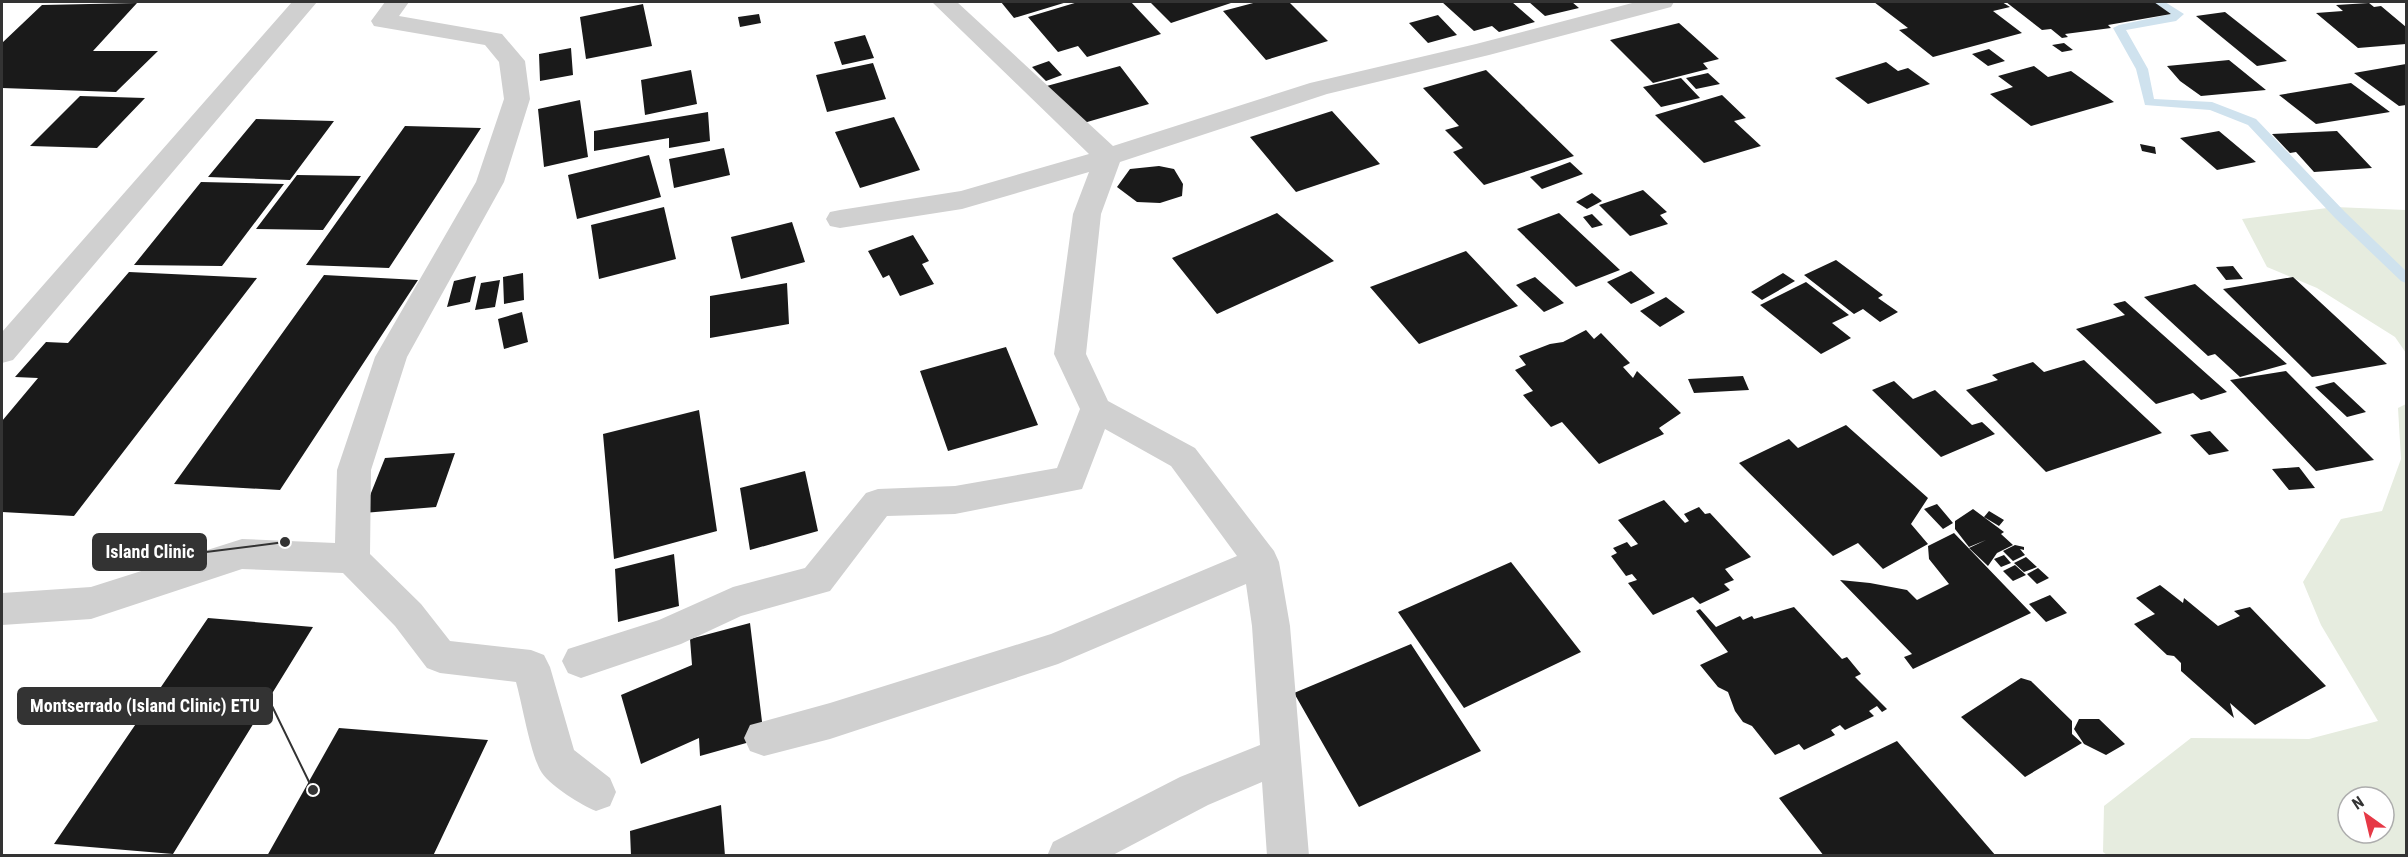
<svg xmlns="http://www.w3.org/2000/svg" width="2408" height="857" viewBox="0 0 2408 857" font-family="'Roboto Condensed',sans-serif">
	<rect width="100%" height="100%" fill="#fff"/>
	<!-- green -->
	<path fill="#e6ecdf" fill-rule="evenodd" d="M2335 207 2406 210V353L2395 337 2317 288 2267 267 2242 219Z
		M2406 404V855H2107L2103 852 2104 806 2191 738 2309 739 2378 721 2321 625 2303 582 2341 519 2382 511 2401 459 2398 408ZM2348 797H2384V833H2348Z"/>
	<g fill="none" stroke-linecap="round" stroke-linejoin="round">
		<!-- stream -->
		<path fill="#cfe2ee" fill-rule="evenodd" d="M2153 2H2165L2184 14 2176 21 2126 30 2148 69 2154 99 2212 102 2256 119 2345 212 2406 271V283L2401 281 2335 218 2248 125 2210 110 2145 105 2136 69 2113 28 2119 25 2171 14Z"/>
	</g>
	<!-- building -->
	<path fill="#1a1a1a" d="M1001 2H1067L1014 18Z
		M1078 2H1131L1161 34 1087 57 1078 46 1058 52 1028 17Z
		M1150 2H1234L1171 23Z
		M1257 2H1289L1328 41 1266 60 1223 11Z
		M1442 2H1512L1535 22 1499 32 1492 26 1474 31Z
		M1529 2H1572L1579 8 1545 16Z
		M1874 2H2002L2010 7 1993 11 2022 33 1933 57 1899 30 1908 28Z
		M2006 2H2154L2171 14 2108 25 2111 28 2065 34 2068 37 2062 38 2051 29 2042 30Z
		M137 3 93 51H158L116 92 2 88V43L42 5Z
		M2369 3 2374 7 2381 6 2406 27V44L2358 48 2316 13 2343 11 2336 5Z
		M643 4 652 46 586 59 580 17Z
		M2225 12 2287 61 2257 66 2196 16Z
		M759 14 761 23 740 27 738 17Z
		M1438 15 1457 35 1428 43 1409 23Z
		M1679 23 1719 59 1703 63 1708 69 1653 83 1610 40Z
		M865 35 874 58 842 65 834 42Z
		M2064 43 2073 50 2062 52 2052 45Z
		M571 48 573 75 540 81 539 54Z
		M1989 49 2005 61 1988 66 1972 54Z
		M2229 60 2266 90 2201 96 2180 81 2167 66Z
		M1049 61 1062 75 1046 81 1032 67Z
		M1886 62 1898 71 1908 68 1930 84 1868 104 1835 78Z
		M873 63 886 99 827 112 816 75Z
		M2406 64V105L2399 106 2354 73Z
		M1120 66 1149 104 1070 127 1043 87Z
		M2034 66 2048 77 2071 71 2114 102 2031 126 1990 94 2013 87 1998 76Z
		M691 70 697 104 645 115 641 80Z
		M1486 70 1574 156 1484 185 1453 152 1463 148 1445 130 1459 126 1423 88Z
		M1708 73 1720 84 1696 89 1686 78Z
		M1681 78 1700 98 1661 107 1643 87Z
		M2351 83 2390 112 2316 124 2279 95Z
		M1722 95 1746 118 1734 121 1761 146 1704 163 1655 115Z
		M80 96 145 98 97 148 30 146Z
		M580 100 588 157 544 167 538 109Z
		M1332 111 1380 164 1296 192 1250 137Z
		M708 112 710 141 669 148V138L594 151V131Z
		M894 117 920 170 860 188 835 132Z
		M256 119 334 121 290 180 208 177Z
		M405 126 481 128 389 268 306 265Z
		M2219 131 2256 162 2217 170 2180 138Z
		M2337 131 2372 168 2314 172 2296 152 2290 153 2272 134Z
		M2140 144 2155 147 2156 154 2142 151Z
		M724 148 730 175 674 188 669 159Z
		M649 155 661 197 577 219 568 175Z
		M1570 162 1583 174 1542 189 1530 177Z
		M1159 166 1174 169 1183 184 1182 196 1160 203 1137 202 1117 187 1130 169Z
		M297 175 361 176 323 230 256 229Z
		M201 182 284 184 222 266 134 265Z
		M1643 190 1667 212 1660 215 1668 224 1630 236 1599 205Z
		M1592 193 1602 201 1587 209 1576 202Z
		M664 207 676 259 599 279 591 225Z
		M1277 213 1334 261 1217 314 1172 258Z
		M1559 213 1620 270 1576 287 1517 229Z
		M1592 214 1603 225 1592 228 1583 217Z
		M792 222 805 262 741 279 731 237Z
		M913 235 929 261 922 264 934 284 900 296 889 275 883 278 868 251Z
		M1466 251 1518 306 1419 344 1370 287Z
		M1836 260 1883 295 1878 298 1898 312 1880 322 1863 309 1854 314 1804 275Z
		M2233 266 2243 279 2226 280 2216 267Z
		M1631 271 1655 293 1631 304 1607 282Z
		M129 272 257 278 74 516 2 512V421L38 378 15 377 46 342 68 343Z
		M523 273 524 300 504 304 503 277Z
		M1783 273 1795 281 1762 300 1751 292Z
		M324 275 418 280 280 490 174 484Z
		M476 276 470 302 447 307 454 281Z
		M1535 277 1564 303 1544 312 1516 285Z
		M2293 277 2387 364 2312 377 2223 289Z
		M500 280 495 307 475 310 481 283Z
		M1806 282 1849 315 1832 323 1851 338 1821 354 1760 305Z
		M787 283 789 324 710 338V296Z
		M2195 284 2287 364 2240 377 2215 354 2208 356 2144 297Z
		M1666 297 1685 312 1660 327 1640 311Z
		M2125 301 2227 392 2201 400 2193 393 2156 404 2076 329 2125 315 2113 304Z
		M522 312 528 342 504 349 498 319Z
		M1586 330 1594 339 1601 333 1630 363 1623 367 1633 378 1637 371 1681 413 1659 428 1664 434 1599 464 1562 422 1551 427 1523 395 1533 391 1515 370 1526 365 1519 356 1550 344 1563 342Z
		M1006 347 1038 425 948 451 920 371Z
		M2084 360 2162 433 2046 472 1966 390 1998 380 1992 375 2033 362 2044 372Z
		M2286 371 2374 460 2316 471 2230 380Z
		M1743 376 1749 390 1694 393 1688 379Z
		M1894 381 1913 399 1935 390 1972 425 1982 422 1995 434 1941 457 1872 390Z
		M2334 382 2366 412 2347 417 2315 387Z
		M699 410 717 531 614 559 603 434Z
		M1846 425 1928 498 1911 524 1928 544 1883 569 1858 543 1833 556 1739 463 1789 439 1798 448Z
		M2210 431 2229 451 2209 455 2190 435Z
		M455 453 436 507 363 513 385 458Z
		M2299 467 2315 488 2289 490 2272 469Z
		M805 471 818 531 750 550 740 488Z
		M1664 500 1685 523 1689 521 1684 514 1699 507 1705 514 1710 513 1751 557 1725 569 1734 580 1724 584 1730 590 1700 604 1693 597 1653 615 1628 583 1637 580 1632 574 1626 576 1611 556 1617 553 1613 548 1627 542 1631 547 1638 544 1618 520Z
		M1937 504 1953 523 1943 529 1924 509Z
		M1973 509 2004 532 2001 534 2013 545 1997 553 1988 566 1969 548 1986 540 1969 547 1955 529V521Z
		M1989 511 2004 520 1999 526 1984 517Z
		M1954 533 2031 613 1913 669 1904 657 1912 654 1840 580 1870 583 1907 590 1917 600 1949 584 1929 559 1928 546Z
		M2015 545 2024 547V550L2020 549 2025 555 2013 561 2003 551Z
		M674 554 679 606 618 622 615 569Z
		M2004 555 2011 563 2001 567 1994 559Z
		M2026 557 2037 567 2024 572 2014 563Z
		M1511 562 1581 652 1464 708 1398 612Z
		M2015 565 2026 575 2013 581 2003 571Z
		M2038 568 2049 578 2037 584 2027 574Z
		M2160 585 2183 603 2184 598 2218 626 2240 616 2234 611 2250 607 2326 686 2255 725 2230 703 2234 718 2181 671V663L2174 656 2167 655 2134 624 2155 614 2136 598Z
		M2050 595 2067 613 2046 622 2029 604Z
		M1794 607 1842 659 1847 657 1861 674 1855 677 1887 709 1882 712 1877 706 1869 711 1874 716 1845 730 1840 725 1831 730 1835 735 1804 750 1799 744 1775 755 1752 726 1743 722 1735 711 1728 692 1718 687 1700 665 1728 652 1696 611 1700 609 1716 627 1740 616 1743 620 1752 616 1754 619Z
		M208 618 313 627 173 854 54 844Z
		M750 623 764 738 700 756 699 738 641 764 621 695 692 665 690 639Z
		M1411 644 1481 751 1359 807 1294 693Z
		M2021 678 2031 681 2072 721V734L2082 743 2025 777 1961 717Z
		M2079 719H2099L2125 744 2106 755 2084 744 2074 729Z
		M339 728 488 740 433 856H267Z
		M1897 741 1996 856H1824L1779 798Z
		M721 805 725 856H631L630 831Z"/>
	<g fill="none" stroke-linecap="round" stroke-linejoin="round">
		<!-- minor -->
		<path fill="#d0d0d0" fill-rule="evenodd" d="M292 2H317L13 360 2 363V332Z
			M385 2H409L399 16 502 34 525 61 530 99 504 182 407 357 371 470 370 554 421 604 450 641 531 650 544 655 550 667 574 750 610 778 616 792 610 806 596 811C581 805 552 787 542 773 531 757 522 703 516 682L440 673 427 668 395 626 343 573 242 569 91 619 2 625V593L91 587 242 539 335 543 337 470 375 357 476 182 504 99 499 62 485 45 374 26 371 21Z
			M932 2H957L1113 146 1310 83 1476 44 1636 2H1674L1671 7 1489 55 1327 94 1120 162 1101 214 1086 354 1108 401 1195 448 1274 551 1279 562 1290 626 1309 856H1267L1262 782 1208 805 1111 856H1047L1053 842 1180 777 1260 745 1252 626 1246 584 1058 664 830 739 764 756 750 751 744 738 750 725 830 703 1051 634 1237 556 1171 466 1105 429 1082 489 955 514 887 516 830 591 741 616 681 644 581 678 568 673 562 661 568 649 659 620 733 587 805 568 866 493 878 489 955 486 1057 468 1080 409 1054 354 1073 214 1089 172 962 209 840 228 830 226 826 219 830 212 840 210 961 191 1089 154Z"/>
	</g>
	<!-- callouts -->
	<path fill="none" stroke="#333" stroke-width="2" d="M285 542L206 552M313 790L272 706"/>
	<g fill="#333" stroke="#fff" stroke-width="2">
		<circle cx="285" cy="542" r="6"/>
		<circle cx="313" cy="790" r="6"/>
	</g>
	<g fill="#333" stroke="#333" stroke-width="2">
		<rect x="93" y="534" width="113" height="36" rx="6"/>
		<rect x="18" y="688" width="254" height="36" rx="6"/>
	</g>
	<g font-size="18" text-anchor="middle" font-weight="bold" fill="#fff">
		<text x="150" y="558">Island Clinic</text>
		<text x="145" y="712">Montserrado (Island Clinic) ETU</text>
	</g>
	<!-- border -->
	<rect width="2408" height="857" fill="none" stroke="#333333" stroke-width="6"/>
	<!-- north arrow -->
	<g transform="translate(2366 815) rotate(326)"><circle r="28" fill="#ffffff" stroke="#adadad" stroke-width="1.5"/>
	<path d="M0-4.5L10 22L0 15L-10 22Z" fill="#e63946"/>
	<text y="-9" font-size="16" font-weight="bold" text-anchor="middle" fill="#333333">N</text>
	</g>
</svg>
